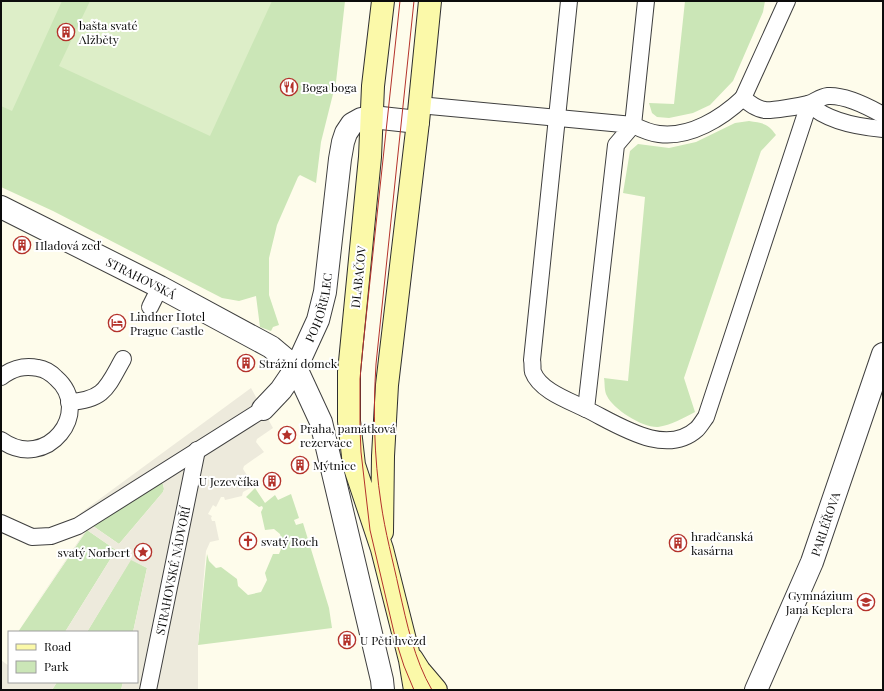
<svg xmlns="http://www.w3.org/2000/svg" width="884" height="691" viewBox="0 0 884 691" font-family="'Playfair Display',serif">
	<rect width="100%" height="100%" fill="#fefceb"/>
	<!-- green -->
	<path fill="#cbe6b7" d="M1 1H345L336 82 321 142 316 183 300 175 298 177 277 225 269 258V295L279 325 273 327 271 331 260 327 256 296 239 301 222 298 53 211 1 187Z
		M685 1H765L763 12 733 81 710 105 693 113 669 118 657 117 652 113 649 103 674 104Z
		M749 121C762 123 768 123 776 135L761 151 684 378 695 412C684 418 671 425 658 427 643 428 613 409 607 396 604 391 605 383 604 378L628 381 645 197 623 193 630 151 638 144 669 148 696 142 735 123Z
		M160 482 163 484 164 489 163 492 119 544 93 526Z
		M255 488 265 503 275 495 278 500 291 494 299 518 294 520 296 525 303 523 329 608 332 628 198 645 207 554 209 561 216 568 221 567 237 579 238 586 248 595 261 592 267 580 265 573 273 554H279L283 544 280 534 274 529 265 530 261 512 263 508 262 506 259 507 246 497Z
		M87 530 116 550 65 632H18Z
		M131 559 147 568 133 632H87Z
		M57 682H123L121 690H52Z"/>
	<!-- pitch -->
	<path fill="#ddeec8" d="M1 1H62L12 111 1 106Z
		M90 1H272L210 136 59 66Z"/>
	<!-- plaza -->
	<path fill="#edeadc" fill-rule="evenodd" d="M251 388 273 428 257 439 256 442 264 452 244 466 243 469 254 486 243 492 242 496 225 500 224 497H221L216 507 213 505 208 514 212 516 211 518 212 521H215L219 540 210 542 206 551 198 645V690H121L123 682H137V632H133L147 568 131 560 87 632H65L116 550 87 530 17 632 84 533 71 520ZM160 482 163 484 164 489 163 492 119 544 93 526Z
		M1 660 9 666V682L34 683 35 682H57L52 690H1Z"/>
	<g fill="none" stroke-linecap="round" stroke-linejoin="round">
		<defs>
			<g id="lane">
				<path d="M569 1 532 360C533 364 532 369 533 372 540 391 570 401 586 409"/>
				<path d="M646 1 633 125C641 129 650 133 659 134 690 138 722 118 743 98"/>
				<path d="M787 1 743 98C749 103 756 109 765 110 770 111 801 106 808 104 815 102 820 97 828 96 845 95 869 107 883 115"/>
				<path d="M809 104C827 121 859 127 883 129"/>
				<path d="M419 105 633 125 616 145 586 409C617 424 665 458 697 429 700 426 703 421 706 417L809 104"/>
				<path d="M150 307 160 287"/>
				<path d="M1 377C13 368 24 365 38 368 45 369 51 373 56 378 94 411 47 473 1 440"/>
				<path d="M69 402C105 400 107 387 123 359"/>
				<path d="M1 523 32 537 51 536 78 526 257 413"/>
				<path id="s1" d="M148 690 197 450"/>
			</g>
			<g id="street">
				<path id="s2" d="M1 207 160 287 271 347 296 368 321 422 382 680 383 690"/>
				<path id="s3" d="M263 409 281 390 296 368 318 320 325 292 340 159 343 142 346 133 352 124 361 119 372 117 418 122"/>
				<path id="s4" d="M756 690 812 562 883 354"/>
			</g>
			<path id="secondary" d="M383 1 373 86 370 157 349 372V421L354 465 382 549 410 660 415 690
				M382 532 383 456 387 385 418 122 430 1
				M412 659 419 670 436 690"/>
		</defs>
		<!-- lane casing -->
		<use href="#lane" stroke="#3f3f3f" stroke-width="18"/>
		<!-- street casing -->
		<use href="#street" stroke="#3f3f3f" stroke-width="24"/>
		<!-- secondary casing -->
		<use href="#secondary" stroke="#2e2e2e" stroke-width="24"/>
		<!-- lane -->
		<use href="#lane" stroke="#fff" stroke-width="16"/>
		<!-- street -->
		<use href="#street" stroke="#fff" stroke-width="22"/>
		<!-- secondary -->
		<use href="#secondary" stroke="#fbf9a9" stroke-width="22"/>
		<!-- tram -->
		<path stroke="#b4322b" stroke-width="1" d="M400 1 363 346 360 379V428L361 452 370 530 396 641 404 666 414 690
			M414 1 376 364C373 410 374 457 381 503 385 532 393 561 399 589 407 624 414 659 432 690"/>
	</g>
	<!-- icons -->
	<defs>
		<symbol id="building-ring" viewBox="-11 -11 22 22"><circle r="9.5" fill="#fff" stroke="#b4322b" stroke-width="1.5"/><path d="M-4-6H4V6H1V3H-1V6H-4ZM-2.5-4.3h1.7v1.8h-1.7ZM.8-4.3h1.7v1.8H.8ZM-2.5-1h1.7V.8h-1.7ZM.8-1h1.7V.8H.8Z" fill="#b4322b"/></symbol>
		<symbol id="restaurant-ring" viewBox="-11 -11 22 22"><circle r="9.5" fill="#fff" stroke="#b4322b" stroke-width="1.5"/><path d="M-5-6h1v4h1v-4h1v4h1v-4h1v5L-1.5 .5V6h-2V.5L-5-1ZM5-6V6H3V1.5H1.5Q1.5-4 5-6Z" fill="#b4322b"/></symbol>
		<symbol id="hotel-ring" viewBox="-11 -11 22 22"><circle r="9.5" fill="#fff" stroke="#b4322b" stroke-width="1.5"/><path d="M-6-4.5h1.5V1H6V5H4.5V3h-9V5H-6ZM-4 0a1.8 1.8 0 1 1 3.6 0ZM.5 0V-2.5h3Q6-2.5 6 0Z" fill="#b4322b"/></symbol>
		<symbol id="sight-ring" viewBox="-11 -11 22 22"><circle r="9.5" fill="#fff" stroke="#b4322b" stroke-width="1.5"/><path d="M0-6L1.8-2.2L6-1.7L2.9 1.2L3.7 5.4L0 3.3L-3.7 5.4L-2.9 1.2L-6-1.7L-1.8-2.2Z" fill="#b4322b"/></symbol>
		<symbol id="church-ring" viewBox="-11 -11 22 22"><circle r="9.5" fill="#fff" stroke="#b4322b" stroke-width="1.5"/><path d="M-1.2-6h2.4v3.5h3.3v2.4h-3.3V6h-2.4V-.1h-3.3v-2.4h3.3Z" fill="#b4322b"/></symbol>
		<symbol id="school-ring" viewBox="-11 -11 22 22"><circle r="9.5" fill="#fff" stroke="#b4322b" stroke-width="1.5"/><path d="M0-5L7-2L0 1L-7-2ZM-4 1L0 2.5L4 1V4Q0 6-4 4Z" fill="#b4322b"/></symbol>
	</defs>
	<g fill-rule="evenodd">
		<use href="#building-ring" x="56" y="22" width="20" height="20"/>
		<use href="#restaurant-ring" x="279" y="77" width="20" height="20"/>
		<use href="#building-ring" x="12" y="235" width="20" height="20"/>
		<use href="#hotel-ring" x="107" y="313" width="20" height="20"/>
		<use href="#building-ring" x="236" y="353" width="20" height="20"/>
		<use href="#sight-ring" x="277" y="425" width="20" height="20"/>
		<use href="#building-ring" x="290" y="455" width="20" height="20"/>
		<use href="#building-ring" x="262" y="471" width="20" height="20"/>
		<use href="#church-ring" x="238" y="531" width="20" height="20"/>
		<use href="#building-ring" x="668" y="533" width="20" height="20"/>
		<use href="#sight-ring" x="133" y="542" width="20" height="20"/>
		<use href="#school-ring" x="856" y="592" width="20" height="20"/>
		<use href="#building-ring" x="337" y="630" width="20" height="20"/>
	</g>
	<g text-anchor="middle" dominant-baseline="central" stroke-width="4" stroke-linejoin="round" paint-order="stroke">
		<!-- poi labels -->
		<g font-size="12" fill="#0c0c0c" stroke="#fff" text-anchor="start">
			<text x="79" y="25">bašta svaté<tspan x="79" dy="14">Alžběty</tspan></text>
			<text x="302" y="87">Boga boga</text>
			<text x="35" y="245">Hladová zeď</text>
			<text x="130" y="316">Lindner Hotel<tspan x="130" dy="14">Prague Castle</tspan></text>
			<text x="259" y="363">Strážní domek</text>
			<text x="300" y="428">Praha, památková<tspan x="300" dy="14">rezervace</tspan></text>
			<text x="313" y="465">Mýtnice</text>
			<text x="259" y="481" text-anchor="end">U Jezevčíka</text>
			<text x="691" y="536">hradčanská<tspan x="691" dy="14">kasárna</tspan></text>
			<text x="261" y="541">svatý Roch</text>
			<text x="130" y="552" text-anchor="end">svatý Norbert</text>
			<text x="853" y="595" text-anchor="end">Gymnázium<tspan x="853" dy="14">Jana Keplera</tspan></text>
			<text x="360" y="640">U Pěti hvězd</text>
		</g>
		<!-- street labels -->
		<g font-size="12" fill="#0c0c0c" stroke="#fff">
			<text transform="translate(358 277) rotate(-84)">DLABAČOV</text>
			<text stroke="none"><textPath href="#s2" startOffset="157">STRAHOVSKÁ</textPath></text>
			<text stroke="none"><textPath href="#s3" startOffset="118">POHOŘELEC</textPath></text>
			<text stroke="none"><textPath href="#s4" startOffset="180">PARLÉŘOVA</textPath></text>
			<text stroke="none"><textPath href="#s1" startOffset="122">STRAHOVSKÉ NÁDVOŘÍ</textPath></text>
		</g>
	</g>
	<!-- border -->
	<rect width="884" height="691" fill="none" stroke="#0c0c0c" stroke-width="4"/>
	<!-- legend -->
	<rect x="8" y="631" width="130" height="52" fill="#ffffff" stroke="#9e9e9e"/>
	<rect x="16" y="644" width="20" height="6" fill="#fbf9a9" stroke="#9e9e9e"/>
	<text x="44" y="651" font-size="12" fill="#0c0c0c">Road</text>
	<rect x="16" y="661" width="20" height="12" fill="#cbe6b7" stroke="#9e9e9e"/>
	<text x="44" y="671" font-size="12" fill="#0c0c0c">Park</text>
</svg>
